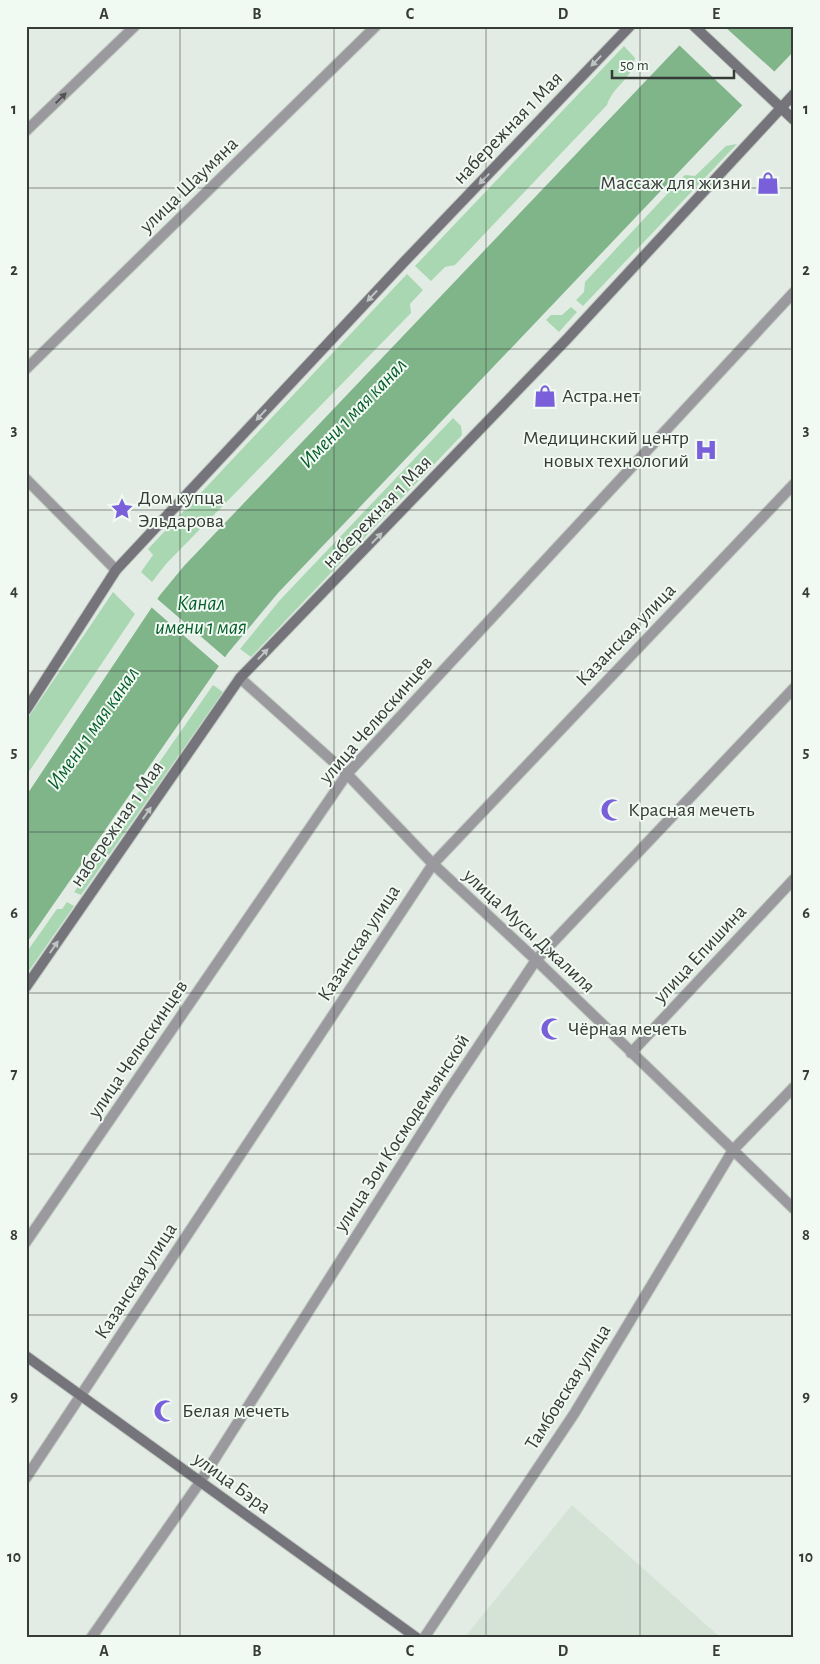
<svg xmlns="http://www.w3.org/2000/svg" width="820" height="1664" viewBox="0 0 820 1664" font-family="'Alegreya Sans',sans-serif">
	<rect width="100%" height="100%" fill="#e3ece4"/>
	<!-- built -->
	<path fill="#d4e3d6" d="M572 1505 721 1638H464Z"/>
	<!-- green -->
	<path fill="#a9d7b1" d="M624 46 635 58C631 82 614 84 607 105L455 265 445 267 431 281 415 266Z
		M737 144 583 306 576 300 584 292 585 282 685 175 695 176 726 146Z
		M407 274 423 290 410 304 411 313 166 564 152 582 141 572 153 555 148 549Z
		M571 307 577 312 559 332 546 320 551 315H562Z
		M453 418 461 426 462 435 251 657 240 649 280 600Z
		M113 592 135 614 26 776V721Z
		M213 685 223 692 81 895 74 892 83 880 81 875Z
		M67 902 74 906 26 975V953L57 909H62Z"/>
	<!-- water -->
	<path fill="#80b58a" d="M698 26H794V51L278 593 228 653 26 944V796L160 595 184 566Z"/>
	<!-- pier -->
	<path fill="#e3ece4" d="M695 26H724L776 73 744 107 678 44Z
		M155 597 227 659 221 668 150 606Z"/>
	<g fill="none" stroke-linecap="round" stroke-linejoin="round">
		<defs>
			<path id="minor" d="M26 131 135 26
				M26 369 376 26
				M26 479 116 570
				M240 678 347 774 433 864 536 960 794 1209
				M631 1053 794 879
				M26 1242 347 774 794 292
				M26 1478 433 864 794 484
				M91 1638 200 1482 446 1095 536 960 794 688
				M424 1638 574 1414 733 1150 794 1087"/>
			<path id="secondary" d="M694 26 794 120
				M26 710 116 570 404 262 630 26
				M26 987 240 678 567 339 794 94
				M26 1356 417 1638"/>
		</defs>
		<!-- minor casing -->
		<use href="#minor" stroke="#c1c9c2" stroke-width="12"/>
		<!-- secondary casing -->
		<use href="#secondary" stroke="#c1c9c2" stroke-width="12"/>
		<!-- minor -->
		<use href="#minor" stroke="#9a9a9e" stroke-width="10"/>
		<!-- secondary -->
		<use href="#secondary" stroke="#74747a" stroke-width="10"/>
	</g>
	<!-- one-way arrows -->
	<defs><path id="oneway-solid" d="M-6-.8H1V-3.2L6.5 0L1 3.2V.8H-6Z" transform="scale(1.25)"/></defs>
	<g fill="#bec4c2">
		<use href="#oneway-solid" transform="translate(596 61) rotate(134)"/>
		<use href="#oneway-solid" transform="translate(484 179) rotate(134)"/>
		<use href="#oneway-solid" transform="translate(372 296) rotate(133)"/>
		<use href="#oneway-solid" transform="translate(261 415) rotate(133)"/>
		<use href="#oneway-solid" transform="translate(377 538) rotate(-46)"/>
		<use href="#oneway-solid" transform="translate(263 654) rotate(-46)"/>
		<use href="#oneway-solid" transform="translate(147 813) rotate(-55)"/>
		<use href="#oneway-solid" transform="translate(54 947) rotate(-55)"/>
	</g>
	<use fill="#505352" href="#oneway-solid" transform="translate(61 98) rotate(-44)"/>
	<!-- grid -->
	<path fill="none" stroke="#373b38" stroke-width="1" stroke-opacity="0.55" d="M180 26V1638M334 26V1638M486 26V1638M640 26V1638M26 188H794M26 349H794M26 510H794M26 671H794M26 832H794M26 993H794M26 1154H794M26 1315H794M26 1476H794"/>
	<!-- icons -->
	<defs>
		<symbol id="shop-bare" viewBox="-9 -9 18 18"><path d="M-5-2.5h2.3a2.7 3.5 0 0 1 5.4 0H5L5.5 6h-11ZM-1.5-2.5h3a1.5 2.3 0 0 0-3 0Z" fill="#7960da" stroke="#f0f9f2" stroke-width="2.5" paint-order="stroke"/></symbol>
		<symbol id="hospital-bare" viewBox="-9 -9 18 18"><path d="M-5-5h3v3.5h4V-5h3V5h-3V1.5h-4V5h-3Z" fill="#7960da" stroke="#f0f9f2" stroke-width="2.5" paint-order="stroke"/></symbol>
		<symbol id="sight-bare" viewBox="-9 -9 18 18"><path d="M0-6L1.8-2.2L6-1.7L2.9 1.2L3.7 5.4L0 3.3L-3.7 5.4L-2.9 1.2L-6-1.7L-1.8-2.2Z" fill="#7960da" stroke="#f0f9f2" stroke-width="2.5" paint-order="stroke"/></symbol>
		<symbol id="mosque-bare" viewBox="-9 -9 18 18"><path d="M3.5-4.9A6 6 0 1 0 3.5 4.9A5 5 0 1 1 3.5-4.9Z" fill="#7960da" stroke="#f0f9f2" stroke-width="2.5" paint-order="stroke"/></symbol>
	</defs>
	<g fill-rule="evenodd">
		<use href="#shop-bare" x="752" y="167" width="32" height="32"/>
		<use href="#shop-bare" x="529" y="380" width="32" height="32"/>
		<use href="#hospital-bare" x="690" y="434" width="32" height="32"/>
		<use href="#sight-bare" x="106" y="493" width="32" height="32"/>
		<use href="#mosque-bare" x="596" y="794" width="32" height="32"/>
		<use href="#mosque-bare" x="536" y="1013" width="32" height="32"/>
		<use href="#mosque-bare" x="149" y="1395" width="32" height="32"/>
	</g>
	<g text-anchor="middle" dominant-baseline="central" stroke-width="4" stroke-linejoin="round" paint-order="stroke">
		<!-- street labels -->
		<g font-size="20" fill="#373b38" stroke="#f0f9f2">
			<text transform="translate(508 128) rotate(-46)">набережная 1 Мая</text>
			<text transform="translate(189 185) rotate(-44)">улица Шаумяна</text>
			<text transform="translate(377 512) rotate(-46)">набережная 1 Мая</text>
			<text transform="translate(626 635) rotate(-46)">Казанская улица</text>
			<text transform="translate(376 720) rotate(-49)">улица Челюскинцев</text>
			<text transform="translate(117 824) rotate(-55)">набережная 1 Мая</text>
			<text transform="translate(529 931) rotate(43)">улица Мусы Джалиля</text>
			<text transform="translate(359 943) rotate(-57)">Казанская улица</text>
			<text transform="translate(700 954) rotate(-47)">улица Епишина</text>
			<text transform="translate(138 1049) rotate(-56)">улица Челюскинцев</text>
			<text transform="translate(402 1133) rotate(-57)">улица Зои Космодемьянской</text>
			<text transform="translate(136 1281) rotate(-57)">Казанская улица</text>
			<text transform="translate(568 1387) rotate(-58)">Тамбовская улица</text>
			<text transform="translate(232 1483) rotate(36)">улица Бэра</text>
		</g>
		<!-- poi labels -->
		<g font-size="20" fill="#373b38" stroke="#f0f9f2" text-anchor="start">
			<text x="751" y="183" text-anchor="end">Массаж для жизни</text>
			<text x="562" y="396">Астра.нет</text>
			<text x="689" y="438" text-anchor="end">Медицинский центр<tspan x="689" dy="23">новых технологий</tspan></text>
			<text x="138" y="498">Дом купца<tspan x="138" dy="23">Эльдарова</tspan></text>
			<text x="628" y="810">Красная мечеть</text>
			<text x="568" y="1029">Чёрная мечеть</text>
			<text x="182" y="1411">Белая мечеть</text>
		</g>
		<!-- water labels -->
		<g font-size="21" font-style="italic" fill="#055d29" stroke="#f0f9f2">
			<text transform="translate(353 413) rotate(-46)">Имени 1 мая канал</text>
			<text x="201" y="603">Канал<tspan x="201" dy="24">имени 1 мая</tspan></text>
			<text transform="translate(93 728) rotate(-55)">Имени 1 мая канал</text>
		</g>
	</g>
	<!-- border -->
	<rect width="820" height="1664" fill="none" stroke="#f0f9f2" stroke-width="55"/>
	<!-- scale -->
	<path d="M612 70v8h122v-8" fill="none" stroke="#373b38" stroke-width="2.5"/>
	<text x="620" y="70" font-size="15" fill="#373b38" stroke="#f0f9f2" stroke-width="4" paint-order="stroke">50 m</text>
	<rect x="28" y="28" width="764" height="1608" fill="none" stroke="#373b38" stroke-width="2"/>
	<g font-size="16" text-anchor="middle" font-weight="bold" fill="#373b38">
		<text x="104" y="19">A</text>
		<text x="257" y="19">B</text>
		<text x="410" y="19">C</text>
		<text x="563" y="19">D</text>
		<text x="716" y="19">E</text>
		<text x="14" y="114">1</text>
		<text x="806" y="114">1</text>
		<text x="14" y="275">2</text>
		<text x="806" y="275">2</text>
		<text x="14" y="435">3</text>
		<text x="806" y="435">3</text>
		<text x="14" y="596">4</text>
		<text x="806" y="596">4</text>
		<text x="14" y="757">5</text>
		<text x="806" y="757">5</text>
		<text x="14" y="918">6</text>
		<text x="806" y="918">6</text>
		<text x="14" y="1079">7</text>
		<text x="806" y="1079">7</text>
		<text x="14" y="1240">8</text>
		<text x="806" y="1240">8</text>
		<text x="14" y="1401">9</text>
		<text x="806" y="1401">9</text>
		<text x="14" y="1562">10</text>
		<text x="806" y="1562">10</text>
		<text x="104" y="1656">A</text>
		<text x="257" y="1656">B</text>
		<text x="410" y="1656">C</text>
		<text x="563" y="1656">D</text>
		<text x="716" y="1656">E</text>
	</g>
</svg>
